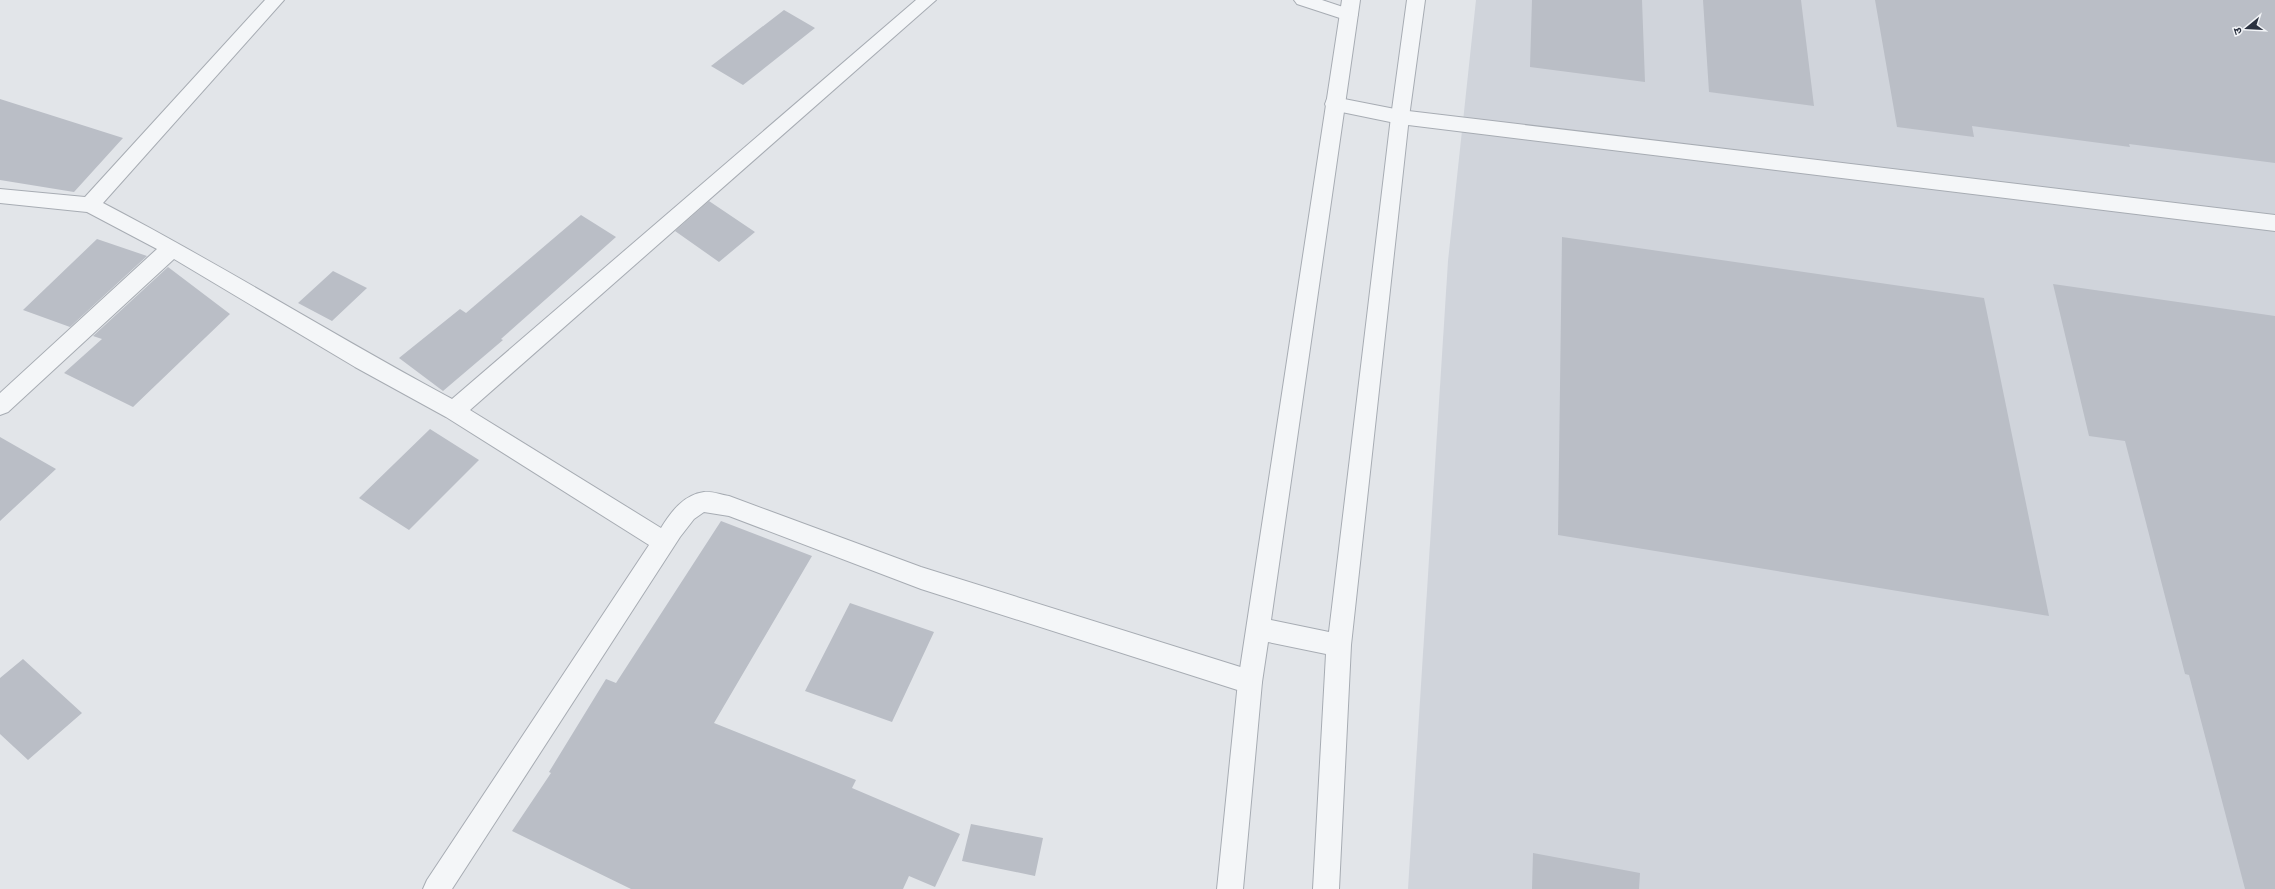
<svg xmlns="http://www.w3.org/2000/svg" width="2275" height="889" viewBox="0 0 2275 889" font-family="'Archivo Narrow','Noto Sans Devanagari',sans-serif">
	<rect width="100%" height="100%" fill="#e2e5e9"/>
	<!-- built -->
	<path fill="#d0d4db" d="M1476 0H2275V889H1408L1448 261Z"/>
	<!-- building -->
	<path fill="#babec6" d="M1532 0H1642L1645 82 1530 67Z
		M1703 0H1801L1814 106 1709 92Z
		M1875 0H2275V163L2129 144 2130 147 1972 126 1974 137 1897 127Z
		M784 10 815 28 743 85 711 66Z
		M0 99 123 138 74 192 0 180Z
		M709 201 755 232 719 262 675 231Z
		M581 215 616 237 501 339 503 340 443 391 399 358 460 309 466 313Z
		M1562 237 1984 298 2049 616 1558 535Z
		M97 239 147 256 70 327 23 310Z
		M168 267 230 314 133 407 64 373 102 339 93 336Z
		M333 271 367 288 332 321 298 303Z
		M2053 284 2275 316V889H2245L2189 675 2185 674 2125 441 2089 436Z
		M430 429 479 460 409 530 359 498Z
		M0 437 56 469 0 521Z
		M721 521 812 556 714 723 856 780 852 788 960 834 935 887 909 876 903 889H631L512 831 551 773 549 772 606 679 616 683Z
		M850 603 934 632 892 722 805 691Z
		M23 659 82 713 28 760 0 734V678Z
		M971 824 1043 838 1035 876 962 861Z
		M1533 853 1640 873 1639 889H1532Z"/>
	<g fill="none" stroke-linecap="round" stroke-linejoin="round">
		<defs>
			<path id="service" d="M1334 97 1400 110 2275 215V231L1400 124 1327 109 1325 104 1327 99Z"/>
			<path id="minor" d="M265 0H284L103 203C222 265 335 336 452 399L916 0H936L470 410 661 528C671 512 683 495 704 492 712 491 721 495 729 496L921 567 1250 670 1259 674 1262 682 1259 690 1250 694 921 589 729 516 704 512 694 519 680 537 452 889H423L427 880 649 545 446 417 355 367 174 259 8 412 0 415V393L157 249 87 212 0 203V189L85 197Z
				M1294 0H1322L1355 11 1358 15 1355 19 1349 21 1297 4Z"/>
			<path id="tertiary" d="M1342 0H1360L1271 620 1329 632 1391 117 1407 0H1425L1409 117 1351 645 1339 889H1313L1326 654 1268 642 1262 682 1243 889H1217L1238 682Z"/>
		</defs>
		<!-- service casing -->
		<use href="#service" stroke="#a7acb3" stroke-width="2"/>
		<!-- minor casing -->
		<use href="#minor" stroke="#a7acb3" stroke-width="2"/>
		<!-- tertiary casing -->
		<use href="#tertiary" stroke="#a7acb3" stroke-width="2"/>
		<!-- service -->
		<use href="#service" fill="#f4f6f8" fill-rule="evenodd"/>
		<!-- minor -->
		<use href="#minor" fill="#f4f6f8" fill-rule="evenodd"/>
		<!-- tertiary -->
		<use href="#tertiary" fill="#f4f6f8" fill-rule="evenodd"/>
	</g>
	<!-- north arrow -->
	<g transform="translate(2247 28) rotate(252)" stroke="#f2f4f7" stroke-width="3" paint-order="stroke">
	<path d="M0-3L7 15L0 10L-7 15Z" fill="#2b3240"/>
	<text y="-6" font-size="11" font-weight="bold" text-anchor="middle" fill="#2b3240">उ</text>
	</g>
</svg>
